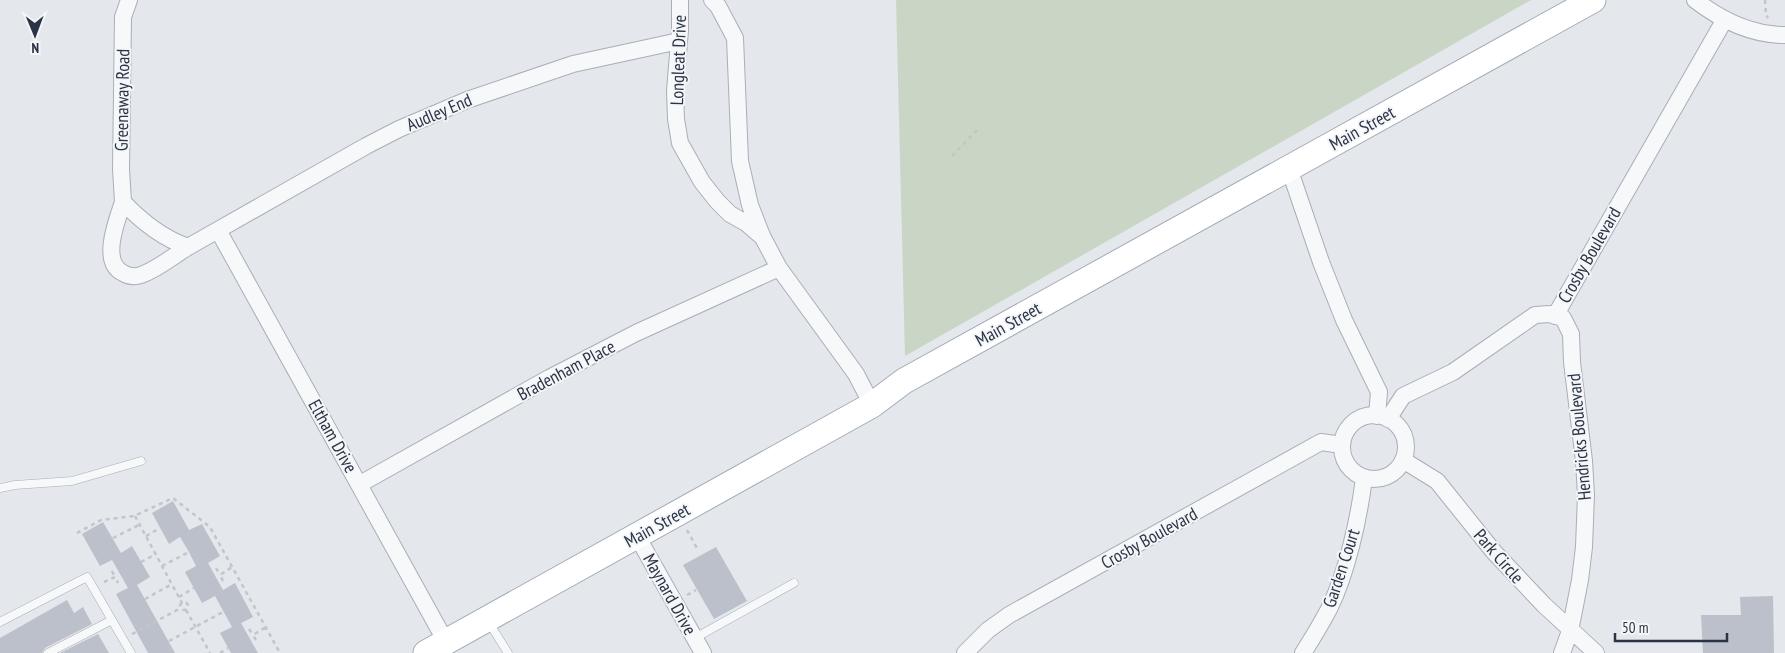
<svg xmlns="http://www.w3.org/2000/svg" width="1785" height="653" viewBox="0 0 1785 653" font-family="'PT Sans Narrow',sans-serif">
	<rect width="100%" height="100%" fill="#e4e7ec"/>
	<!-- green -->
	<path fill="#c9d6c5" d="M896 0H1531L905 356Z"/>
	<!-- building -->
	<path fill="#bbc0ca" d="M173 501 189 530 202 524 220 556 208 563 223 590 235 583 253 617 241 623 258 653H231L220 633 232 627 215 596 202 603 185 572 196 566 189 552 180 537 169 544 152 513Z
		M103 522 121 553 132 546 150 577 137 585 175 653H148L116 594 128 588 112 560 100 566 82 534Z
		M716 547 747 601 714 619 683 565Z
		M1773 596 1774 653H1703L1701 615H1741L1740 597Z
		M67 600 74 613 83 607 92 624 45 648 42 653H0V638Z
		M98 634 109 653H60Z"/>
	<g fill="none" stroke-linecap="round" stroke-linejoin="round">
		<defs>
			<path id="service" d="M0 488 15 485 72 481 141 461
				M488 621 508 653
				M0 622 87 577 131 653
				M695 638 794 583
				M48 653 112 620"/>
			<path id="minor" d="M129 0 123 17 121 169 123 202C142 222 162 238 188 247L366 146 399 129 467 100 573 64 679 41
				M680 0V30L675 91 676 119 680 143 702 182 717 201 730 214 746 223 760 235
				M712 0 718 6 735 38 740 161 750 205 762 236 779 268 856 374 872 405
				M1695 0C1721 20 1751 35 1785 35
				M1289 168 1321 262 1344 320 1379 392 1377 416
				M123 202C117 220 100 262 123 273 128 276 135 277 141 275 158 269 173 256 188 247
				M218 230 446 642
				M1555 316 1725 19
				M1342 447a32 32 0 1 1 64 0a32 32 0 1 1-64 0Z
				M1388 419 1403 396 1453 372 1535 315 1550 314 1563 318 1571 334 1572 362 1584 461 1586 495 1584 547 1580 580 1570 631 1562 653
				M1403 460 1437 481 1494 552 1544 605 1596 653
				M360 484 549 378 636 333 779 268
				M637 536 703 653
				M965 653 988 630 1009 615 1321 442 1342 445
				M1303 653C1312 639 1321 624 1329 609 1347 573 1359 518 1364 478"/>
			<path id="primary" d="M426 653 872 405 904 381 1593 0"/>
		</defs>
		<!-- service casing -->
		<use href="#service" stroke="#a9aeb7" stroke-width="9"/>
		<!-- minor casing -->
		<use href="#minor" stroke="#a9aeb7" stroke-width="18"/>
		<!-- primary casing -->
		<use href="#primary" stroke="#a3abb8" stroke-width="27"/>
		<!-- path -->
		<path stroke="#c2c5cb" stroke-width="2.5" stroke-dasharray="4 4" stroke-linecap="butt" d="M1765 0 1766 15 1768 18
			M952 156 979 128
			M135 516 182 603
			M687 530 698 550
			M77 533 101 520 134 516 173 498 210 527 280 653
			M146 536 160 528
			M113 538 139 525
			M141 562 156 554
			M162 566 189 552
			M216 568 220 575
			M112 571 115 577
			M223 581 220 575 232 567
			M104 582 115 577 118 583
			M687 595 696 590
			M179 597 194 588
			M145 599 172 584
			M180 606a4 4 0 1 1 8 0a4 4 0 1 1-8 0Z
			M186 610 210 653
			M249 629 253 635
			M132 634 181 608
			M256 640 253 635 266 627
			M169 641 223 612
			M220 653 228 648"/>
		<!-- service -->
		<use href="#service" stroke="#f7f8fa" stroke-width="8"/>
		<!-- minor -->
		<use href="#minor" stroke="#f7f8fa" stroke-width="16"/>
		<!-- primary -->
		<use href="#primary" stroke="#fff" stroke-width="25"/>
	</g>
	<g text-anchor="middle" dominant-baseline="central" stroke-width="4" stroke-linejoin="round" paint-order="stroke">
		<!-- street labels -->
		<g font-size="18" fill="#2b3445" stroke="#f4f6f9">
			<text transform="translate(678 60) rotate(-88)">Longleat Drive</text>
			<text transform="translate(122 100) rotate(-89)">Greenaway Road</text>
			<text transform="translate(439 112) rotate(-23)">Audley End</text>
			<text transform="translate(1362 128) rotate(-29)">Main Street</text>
			<text transform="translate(1589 255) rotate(-60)">Crosby Boulevard</text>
			<text transform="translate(1008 324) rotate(-29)">Main Street</text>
			<text transform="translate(566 370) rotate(-28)">Bradenham Place</text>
			<text transform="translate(333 436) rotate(61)">Eltham Drive</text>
			<text transform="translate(1579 437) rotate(-95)">Hendricks Boulevard</text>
			<text transform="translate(657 525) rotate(-29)">Main Street</text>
			<text transform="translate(1149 538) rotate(-29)">Crosby Boulevard</text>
			<text transform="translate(1499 556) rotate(49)">Park Circle</text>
			<text transform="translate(1341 568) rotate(-72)">Garden Court</text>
			<text transform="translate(670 594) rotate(61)">Maynard Drive</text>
		</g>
	</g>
	<!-- north arrow -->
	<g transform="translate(35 35) rotate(179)" stroke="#f4f6f9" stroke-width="4" paint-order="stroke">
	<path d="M0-4L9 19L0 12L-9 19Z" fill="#2b3445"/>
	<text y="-8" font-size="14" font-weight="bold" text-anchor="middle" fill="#2b3445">N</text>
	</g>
	<!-- scale -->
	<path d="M1615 633v8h112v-8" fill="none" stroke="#2b3445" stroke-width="2.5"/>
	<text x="1622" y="633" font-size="15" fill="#2b3445" stroke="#f4f6f9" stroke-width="4" paint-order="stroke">50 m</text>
</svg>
